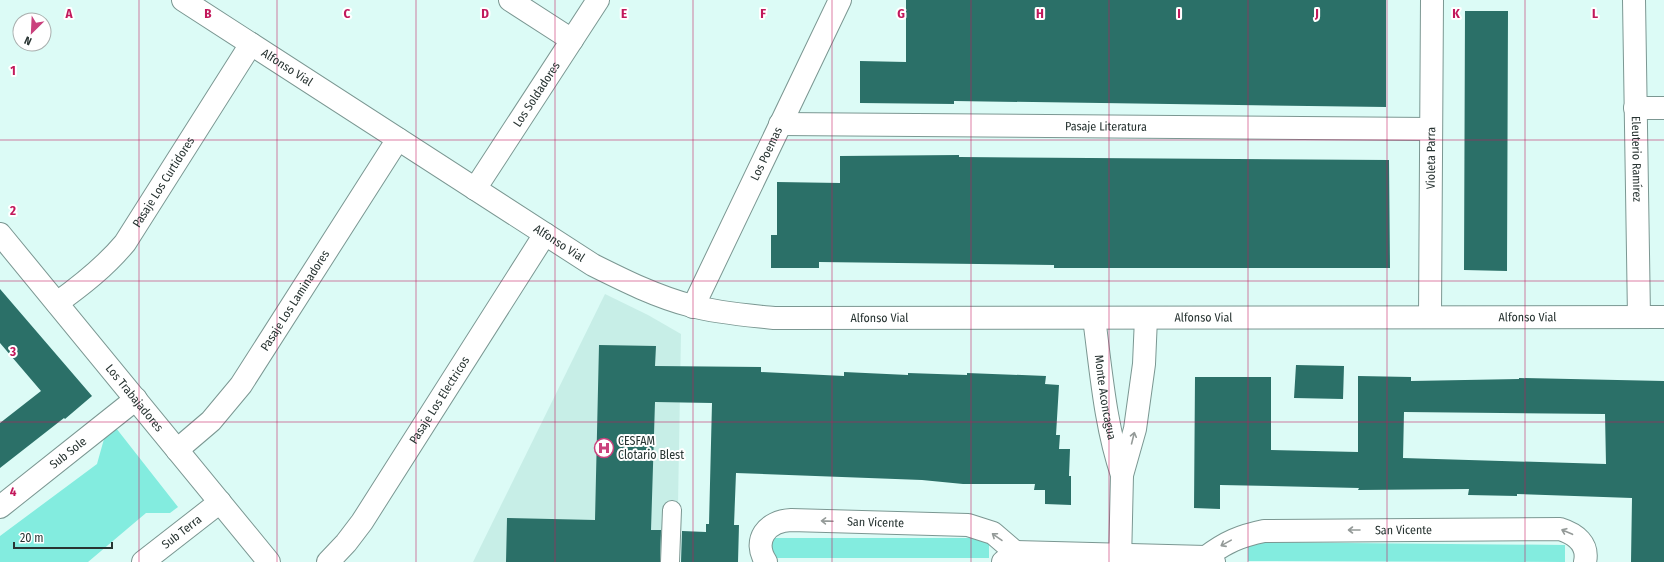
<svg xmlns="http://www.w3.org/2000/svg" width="1664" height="562" viewBox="0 0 1664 562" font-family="'Fira Sans Condensed',sans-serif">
	<rect width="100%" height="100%" fill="#dcfbf6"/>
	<!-- built -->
	<path fill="#c7eee7" d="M605 294 648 315 681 334 677 562H473Z"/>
	<!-- green -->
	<path fill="#83ecdf" d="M116 428 178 507 170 513H146L88 562H0V536L97 464 104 439Z
		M772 538H989V558H772Z
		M1248 542 1565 545V562L1248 561Z"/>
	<!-- building -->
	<path fill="#2b7068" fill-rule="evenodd" d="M906 0H1386V107L954 101V104L860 103V61L906 62Z
		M1465 11H1508L1507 271 1464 270Z
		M959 155V157L1389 160 1390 268H1054V265L819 262V268H771V235H777V182L840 183V156Z
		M0 289 92 396 65 419 64 418 0 468V423L41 391 0 343Z
		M599 345 656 346 655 366 761 367V372L844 376V372L908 375V373L967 375V373L1046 376 1045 384 1059 385 1056 435H1060L1059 449H1070L1069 476H1071V505L1045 504V490H1034L1035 484H963L922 480 736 473 734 525H739L738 562H681L682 531 706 532V524H709L712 403 655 402 651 530H661L660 562H506L507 518 595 520Z
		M1296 365 1344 366 1343 399 1294 398Z
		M1358 376 1411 377V381L1519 379V378L1664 381V562H1631L1632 498 1517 494V496L1468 495 1469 489 1358 490 1359 488 1220 485V509L1194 508 1195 377H1271V450L1358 452ZM1404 412 1605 414 1606 464 1403 458Z"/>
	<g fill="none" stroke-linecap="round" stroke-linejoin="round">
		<defs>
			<path id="lane" d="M670 562 672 510"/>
			<g id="street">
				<path id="s1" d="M183 0 593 265C625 281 657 297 692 306 718 313 746 315 774 318L1664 317"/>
				<path d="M510 0 572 40"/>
				<path id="s2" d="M1634 0 1639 317"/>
				<path d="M1635 108H1664"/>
				<path id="s3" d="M780 124 1431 129"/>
				<path id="s4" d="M475 189 598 0"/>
				<path id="s5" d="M0 234 269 562"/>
				<path id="s6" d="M57 303C82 285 105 267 125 243L251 44"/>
				<path id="s7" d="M693 307 840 0"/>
				<path id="s8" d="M1430 316 1432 0"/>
				<path id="s9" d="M1094 318C1101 370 1105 425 1122 475"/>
				<path id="s10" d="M177 450 211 421 241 385 398 139"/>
				<path id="s11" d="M0 507 136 399"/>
				<path d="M1015 552 1206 557"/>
				<path id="s12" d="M143 562 220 502"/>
				<path id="s13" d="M328 562 346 543 362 522 545 234"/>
				<path id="s14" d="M766 562C752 540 767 521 791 520L968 525 993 533 1015 552 1003 562"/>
				<path d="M1120 562 1122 475 1135 429 1144 364 1146 318"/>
				<path id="s15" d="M1214 562 1206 557C1226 542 1240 536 1264 531L1560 529C1576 534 1589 544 1585 562"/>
			</g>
		</defs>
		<!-- lane casing -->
		<use href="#lane" stroke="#7b9792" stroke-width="20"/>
		<!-- street casing -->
		<use href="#street" stroke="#7b9792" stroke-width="24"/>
		<!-- lane -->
		<use href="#lane" stroke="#fff" stroke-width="18"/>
		<!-- street -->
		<use href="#street" stroke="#fff" stroke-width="22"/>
	</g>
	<!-- one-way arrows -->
	<defs><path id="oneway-shaft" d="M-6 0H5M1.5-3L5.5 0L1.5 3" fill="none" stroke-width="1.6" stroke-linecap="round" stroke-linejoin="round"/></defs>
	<g stroke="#949a98">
		<use href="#oneway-shaft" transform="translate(1133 438) rotate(-76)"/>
		<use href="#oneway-shaft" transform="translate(827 521) rotate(-178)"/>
		<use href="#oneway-shaft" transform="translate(1354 530) rotate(180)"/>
		<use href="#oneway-shaft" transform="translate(1567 532) rotate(-157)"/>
		<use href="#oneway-shaft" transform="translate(997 537) rotate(-145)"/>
		<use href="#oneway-shaft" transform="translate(1226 543) rotate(151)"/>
	</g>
	<!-- grid -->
	<path fill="none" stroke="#c2185b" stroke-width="1" stroke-opacity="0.55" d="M139 0V562M277 0V562M416 0V562M555 0V562M693 0V562M832 0V562M971 0V562M1109 0V562M1248 0V562M1387 0V562M1525 0V562M0 140H1664M0 281H1664M0 422H1664"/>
	<!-- icons -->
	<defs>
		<symbol id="hospital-ring" viewBox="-11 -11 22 22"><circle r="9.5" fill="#fff" stroke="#ca417d" stroke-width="1.5"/><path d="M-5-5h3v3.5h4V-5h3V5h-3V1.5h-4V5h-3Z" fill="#ca417d"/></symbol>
	</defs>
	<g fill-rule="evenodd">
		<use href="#hospital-ring" x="593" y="437" width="22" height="22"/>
	</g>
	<g text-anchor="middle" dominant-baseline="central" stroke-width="4" stroke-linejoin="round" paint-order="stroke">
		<!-- street labels -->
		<g font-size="12" fill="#283432" stroke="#fff">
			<text stroke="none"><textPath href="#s1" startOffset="124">Alfonso Vial</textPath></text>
			<text stroke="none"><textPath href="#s4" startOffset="113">Los Soldadores</textPath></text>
			<text stroke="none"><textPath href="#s3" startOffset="326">Pasaje Literatura</textPath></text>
			<text stroke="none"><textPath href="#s7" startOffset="170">Los Poemas</textPath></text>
			<text stroke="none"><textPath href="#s8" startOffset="158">Violeta Parra</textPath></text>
			<text stroke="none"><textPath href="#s2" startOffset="159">Eleuterio Ramírez</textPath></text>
			<text stroke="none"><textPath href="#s6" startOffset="163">Pasaje Los Curtidores</textPath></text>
			<text stroke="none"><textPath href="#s1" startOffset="448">Alfonso Vial</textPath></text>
			<text stroke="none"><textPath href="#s10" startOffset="192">Pasaje Los Laminadores</textPath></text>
			<text stroke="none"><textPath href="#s1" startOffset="1432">Alfonso Vial</textPath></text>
			<text stroke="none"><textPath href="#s1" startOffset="784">Alfonso Vial</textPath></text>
			<text stroke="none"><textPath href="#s1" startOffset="1108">Alfonso Vial</textPath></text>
			<text stroke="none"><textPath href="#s9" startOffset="80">Monte Aconcagua</textPath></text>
			<text stroke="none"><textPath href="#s5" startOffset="212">Los Trabajadores</textPath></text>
			<text stroke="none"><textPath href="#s13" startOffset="197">Pasaje Los Electricos</textPath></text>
			<text stroke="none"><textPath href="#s11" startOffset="87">Sub Sole</textPath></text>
			<text stroke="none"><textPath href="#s14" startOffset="146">San Vicente</textPath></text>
			<text stroke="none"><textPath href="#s15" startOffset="213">San Vicente</textPath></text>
			<text stroke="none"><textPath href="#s12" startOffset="49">Sub Terra</textPath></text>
		</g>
		<!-- poi labels -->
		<g font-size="12" fill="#283432" stroke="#fff" text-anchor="start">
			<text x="618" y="441">CESFAM<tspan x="618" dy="14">Clotario Blest</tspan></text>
		</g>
	</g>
	<g font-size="13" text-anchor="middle" font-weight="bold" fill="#c2185b" stroke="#fff" stroke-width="4" stroke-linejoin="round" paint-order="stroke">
		<text x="69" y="18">A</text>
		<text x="208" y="18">B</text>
		<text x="347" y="18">C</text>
		<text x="485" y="18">D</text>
		<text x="624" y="18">E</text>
		<text x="763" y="18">F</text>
		<text x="901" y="18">G</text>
		<text x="1040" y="18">H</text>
		<text x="1179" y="18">I</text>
		<text x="1317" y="18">J</text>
		<text x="1456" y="18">K</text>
		<text x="1595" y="18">L</text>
		<text x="13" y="75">1</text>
		<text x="13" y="215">2</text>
		<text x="13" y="356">3</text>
		<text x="13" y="496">4</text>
	</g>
	<!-- north arrow -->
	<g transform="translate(32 32) rotate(204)"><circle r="19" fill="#ffffff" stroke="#a9aead"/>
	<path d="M0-3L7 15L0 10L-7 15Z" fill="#ca417d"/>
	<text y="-6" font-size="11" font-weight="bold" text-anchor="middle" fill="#283432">N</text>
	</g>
	<!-- scale -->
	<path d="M14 542v6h98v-6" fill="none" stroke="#283432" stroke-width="2"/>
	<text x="20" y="542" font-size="12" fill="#283432" stroke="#ffffff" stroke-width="3" paint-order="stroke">20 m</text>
</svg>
